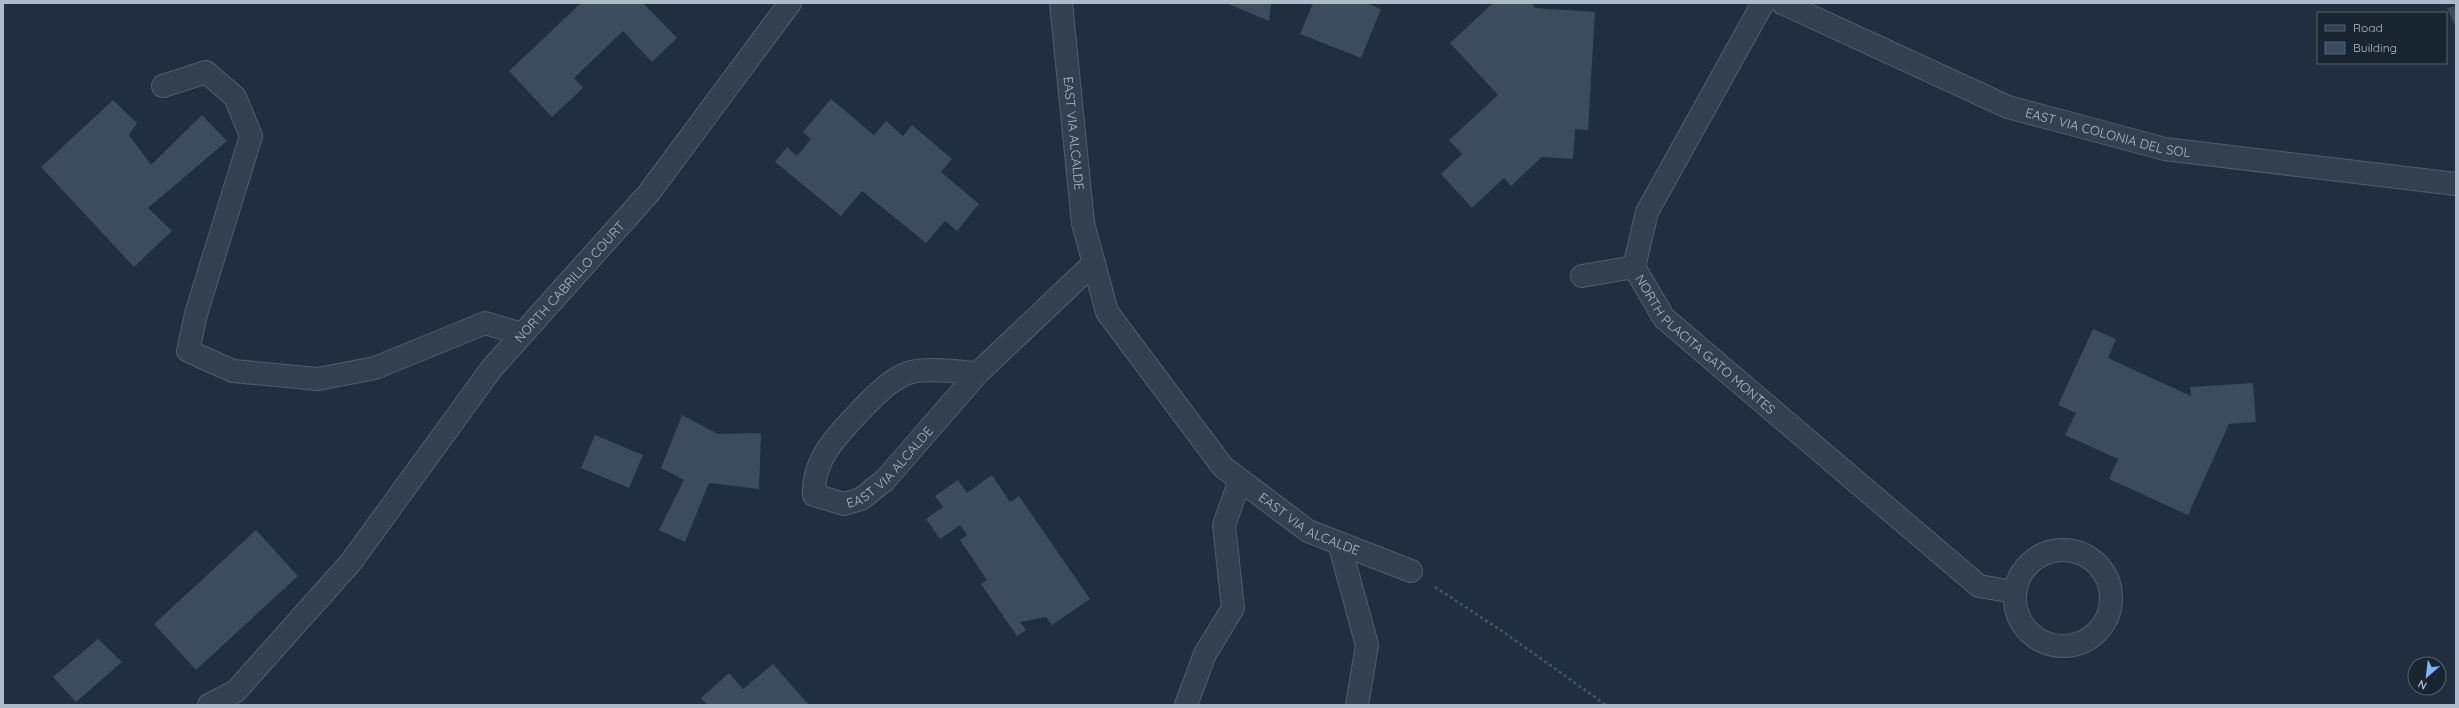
<svg xmlns="http://www.w3.org/2000/svg" width="2459" height="708" viewBox="0 0 2459 708" font-family="Quicksand,sans-serif">
	<rect width="100%" height="100%" fill="#202e3d"/>
	<!-- building -->
	<path fill="#3c4c5d" d="M581 3H643L677 38 652 62 623 31 574 78 583 88 552 117 509 71Z
		M1226 3H1271L1269 21Z
		M1313 3H1366L1381 9 1361 58 1300 34Z
		M1493 3H1531L1535 8 1595 12 1588 130 1575 129 1573 159 1542 157 1511 186 1504 178 1472 208 1441 174 1462 154 1449 140 1498 95 1450 43Z
		M2456 6V28L2447 8Z
		M831 99 874 135 886 121 903 136 912 125 952 159 941 172 979 204 957 231 945 221 926 243 862 191 841 216 775 162 787 147 797 156 811 139 803 132Z
		M113 100 137 123 129 135 151 165 202 115 227 141 148 208 172 231 134 267 41 167Z
		M2093 329 2116 339 2108 358 2191 396 2190 387 2253 383 2256 422 2229 424 2188 515 2109 479 2118 459 2065 435 2076 413 2058 405Z
		M682 415 718 434 761 433 759 489 709 483 685 542 659 530 684 480 661 468Z
		M595 435 643 455 629 488 581 468Z
		M992 475 1010 502 1019 496 1090 599 1052 625 1046 617 1020 622 1026 630 1017 636 981 584 987 580 960 540 967 535 960 525 940 539 926 519 943 507 935 496 958 480 967 493Z
		M256 530 298 576 196 670 154 624Z
		M98 639 122 662 76 702 53 677Z
		M773 664 809 705H707L701 698 729 673 743 689Z"/>
	<g fill="none" stroke-linecap="round" stroke-linejoin="round">
		<defs>
			<g id="minor">
				<path id="s1" d="M1061 3 1083 223 1107 312 1223 467 1308 531 1411 571"/>
				<path id="s2" d="M1763 3 1647 212 1634 267 1664 318 1979 586 2014 592"/>
				<path id="s3" d="M1782 3 2008 107 2165 149 2456 184"/>
				<path d="M163 86 206 72 235 97 251 136 196 314 188 351 233 371 318 379 375 368 485 323 522 334"/>
				<path d="M1582 276 1634 267"/>
				<path id="s4" d="M978 373C959 372 926 367 908 373 890 380 878 393 865 406 841 431 812 458 814 495L844 504 861 499 885 480 978 373 1094 263"/>
				<path d="M1339 543 1367 645 1357 705"/>
				<circle cx="2063" cy="598" r="48"/>
				<path id="s5" d="M209 705 236 691 351 562 492 368 648 194 790 3"/>
				<path d="M1186 705 1205 654 1233 608 1224 525 1240 480"/>
			</g>
		</defs>
		<!-- minor casing -->
		<use href="#minor" stroke="#525d6b" stroke-width="24"/>
		<!-- path -->
		<path stroke="#40595b" stroke-width="2.5" stroke-dasharray="3 3" stroke-linecap="butt" d="M1435 587 1502 631 1606 705"/>
		<!-- minor -->
		<use href="#minor" stroke="#34404d" stroke-width="22"/>
	</g>
	<g text-anchor="middle" dominant-baseline="central" stroke-width="3" stroke-linejoin="round" paint-order="stroke">
		<!-- street labels -->
		<g font-size="13" fill="#afbac9" stroke="#1a2532">
			<text stroke="none"><textPath href="#s3" startOffset="352">EAST VIA COLONIA DEL SOL</textPath></text>
			<text stroke="none"><textPath href="#s1" startOffset="131">EAST VIA ALCALDE</textPath></text>
			<text stroke="none"><textPath href="#s5" startOffset="559">NORTH CABRILLO COURT</textPath></text>
			<text stroke="none"><textPath href="#s2" startOffset="402">NORTH PLACITA GATO MONTES</textPath></text>
			<text stroke="none"><textPath href="#s4" startOffset="322">EAST VIA ALCALDE</textPath></text>
			<text stroke="none"><textPath href="#s1" startOffset="611">EAST VIA ALCALDE</textPath></text>
		</g>
	</g>
	<!-- border -->
	<rect width="2459" height="708" fill="none" stroke="#afbac9" stroke-width="8"/>
	<!-- legend -->
	<rect x="2317" y="12" width="130" height="52" fill="#1a2532" stroke="#56616e"/>
	<rect x="2325" y="25" width="20" height="6" fill="#34404d" stroke="#56616e"/>
	<text x="2353" y="32" font-size="12" fill="#afbac9">Road</text>
	<rect x="2325" y="42" width="20" height="12" fill="#3c4c5d" stroke="#56616e"/>
	<text x="2353" y="52" font-size="12" fill="#afbac9">Building</text>
	<!-- north arrow -->
	<g transform="translate(2427 676) rotate(208)"><circle r="19" fill="#1a2532" stroke="#56616e"/>
	<path d="M0-3L7 15L0 10L-7 15Z" fill="#7eb6ff"/>
	<text y="-6" font-size="11" font-weight="bold" text-anchor="middle" fill="#afbac9">N</text>
	</g>
</svg>
